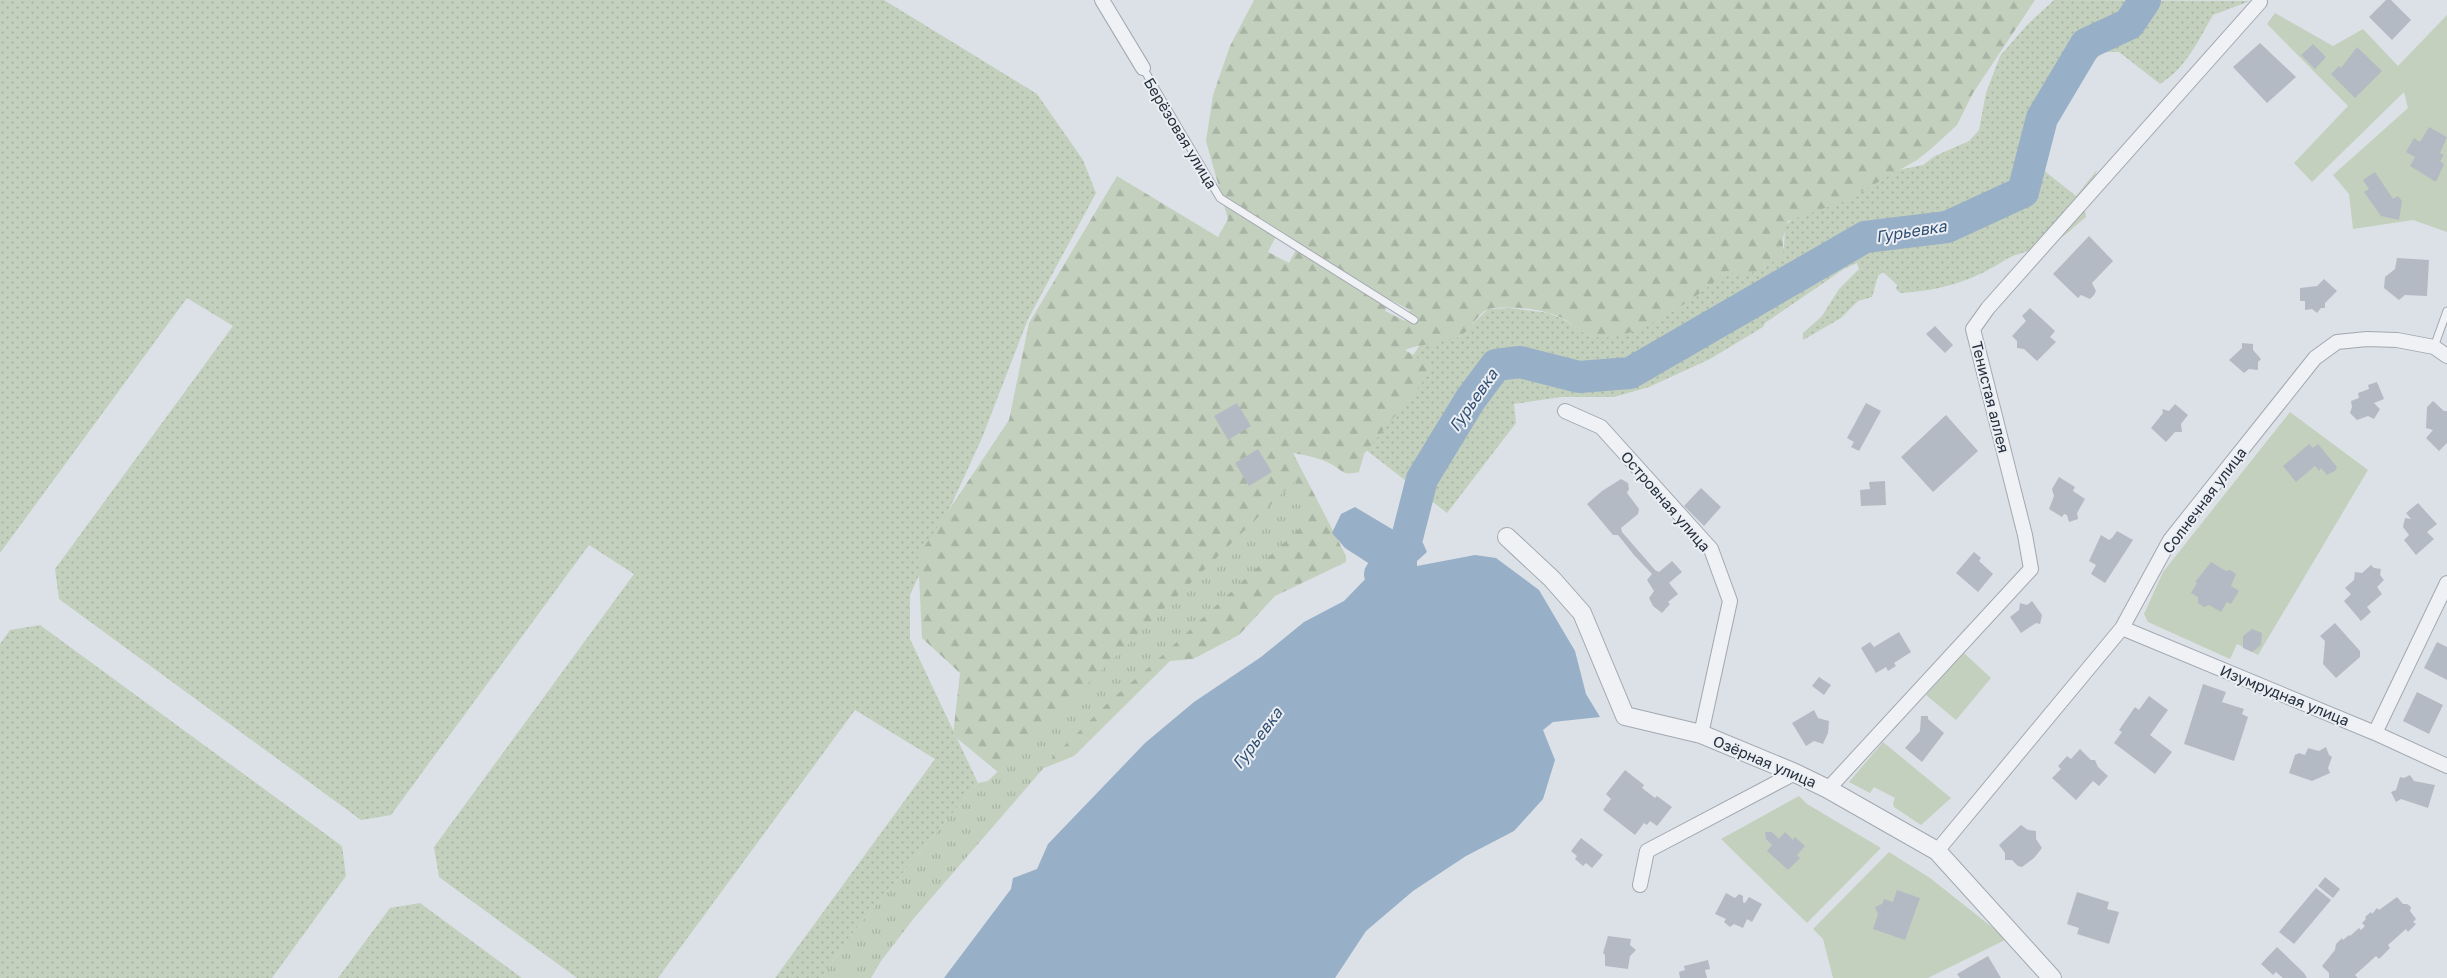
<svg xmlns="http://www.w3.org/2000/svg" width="2447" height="978" viewBox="0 0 2447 978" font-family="'Golos Text',sans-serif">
	<defs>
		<pattern id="grass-dots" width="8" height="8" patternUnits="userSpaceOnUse" patternTransform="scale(1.25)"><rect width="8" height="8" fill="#c3d0bd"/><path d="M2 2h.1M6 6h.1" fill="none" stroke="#a7b3a3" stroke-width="1.8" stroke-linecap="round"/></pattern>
		<pattern id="forest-firs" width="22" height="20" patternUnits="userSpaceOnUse" patternTransform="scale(1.25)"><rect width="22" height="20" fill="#c3d0bd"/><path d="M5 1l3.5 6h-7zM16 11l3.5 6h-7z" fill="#a7b3a3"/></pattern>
		<pattern id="park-tufts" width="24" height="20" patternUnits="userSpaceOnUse" patternTransform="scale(1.25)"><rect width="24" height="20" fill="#c3d0bd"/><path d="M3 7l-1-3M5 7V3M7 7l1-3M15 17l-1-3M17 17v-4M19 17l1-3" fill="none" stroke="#a7b3a3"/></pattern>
	</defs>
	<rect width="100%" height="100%" fill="#dce1e7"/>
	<!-- grass -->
	<path fill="url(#grass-dots)" d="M0 0H884L1037 94 1083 160 1096 193 1028 319 982 438 910 595V639L978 783 842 946 822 978H775L935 759 855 710 658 978H577L439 877 434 847 634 574 589 545 391 815 361 820 59 599 55 569 233 326 187 298 0 553Z
		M2054 0 2250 1 2213 15C2198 41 2186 68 2160 84L2119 52H2103L2077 77 2056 120 2042 169 2076 196 2097 170 2088 199 2084 203 2086 217C2075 226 2062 239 2049 245 2035 250 2018 252 2005 260 1973 281 1939 291 1900 293L1896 289 1897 285 1883 272 1878 276 1872 297 1858 301 1841 318 1803 340V333L1822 316 1839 289 1859 269 1857 263 1844 269 1765 323 1763 327 1710 359 1649 387 1614 397H1561L1514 404 1516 423 1447 513 1365 449 1408 362 1421 344 1459 337 1488 309 1511 308 1548 313 1563 319 1590 336 1609 337 1674 311 1727 271 1733 272 1764 268 1771 263 1784 247 1785 226 1793 218 1845 201 1898 170 1923 165 1935 156 1969 141 1979 130 1986 93 2000 56 2027 25Z
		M40 625 342 846 346 876 272 978H0V644L10 630Z
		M420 903 522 978H338L390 908Z"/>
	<!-- forest -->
	<path fill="url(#forest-firs)" fill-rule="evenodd" d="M1254 0H2035L1973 93 1957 125 1932 148 1917 160 1845 201 1788 221 1783 238V255L1764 268 1741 277 1727 271C1699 296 1631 347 1591 336 1580 333 1572 323 1562 318 1543 309 1515 306 1494 308 1478 309 1473 329 1460 336 1444 345 1423 342 1405 350L1434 368 1364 454 1359 472C1340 476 1345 471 1331 464 1321 458 1304 455 1293 453L1346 556V562L1275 596 1239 635 1193 659 1170 661 1074 756 1010 782 953 735 960 673 922 638 918 556 1009 420 1029 323 1117 176 1218 237 1228 219 1206 141 1213 95 1230 46ZM1276 236 1297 248 1289 263 1268 252ZM1391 300 1410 310 1405 321 1385 311Z"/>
	<!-- park -->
	<path fill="url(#park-tufts)" d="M1295 481 1314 507 1303 516 1299 529 1154 663 1113 698 1054 756 914 918 881 961 871 978H822L842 946 978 783 988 781Z"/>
	<!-- garden -->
	<path fill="#c3d0bd" d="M2275 13 2333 46 2363 29 2398 66 2447 15V232L2413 220 2353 229 2349 194 2333 175 2408 108 2404 92 2312 182 2294 163 2348 106 2267 24Z
		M2290 412 2368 470 2258 655 2237 644 2230 659 2148 622 2144 614 2163 572Z
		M1964 653 1991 678 1956 720 1926 695Z
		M1883 742 1951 798 1921 825 1894 807 1893 803 1895 798 1874 787 1870 793 1849 782Z
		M1799 796 1807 804 1881 848 1807 923 1721 839Z
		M1889 852 1930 878 2007 939 1928 978H1833L1823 939 1813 929Z"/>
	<!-- water -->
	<path fill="#97afc7" d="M1355 507 1407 538 1423 543 1427 552 1417 561V566L1475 555 1496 558 1539 590 1575 651 1586 694 1600 717 1553 722 1543 730 1555 760 1543 799 1514 831 1466 856 1413 891 1366 931 1335 978H944L1011 889 1013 878 1037 869 1048 844 1145 743 1194 702 1261 657 1304 622 1344 601 1376 568 1345 548 1332 533 1341 514Z"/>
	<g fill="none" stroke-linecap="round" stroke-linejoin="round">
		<!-- river -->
		<path stroke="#97afc7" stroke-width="32" d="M1380 574 1407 538 1422 479 1470 400 1496 365 1520 362 1579 377 1630 373 1865 237 1947 227 2023 192 2042 118 2086 44 2129 24 2145 0"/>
	</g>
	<!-- building -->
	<path fill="#b4bac3" d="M2386 0H2391L2411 20 2392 40 2369 17Z
		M2260 43 2296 77 2267 103 2233 67Z
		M2313 44 2326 57 2315 69 2301 55Z
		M2357 47 2382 71 2355 98 2331 74 2339 66 2341 68Z
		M2429 127 2447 137 2440 153 2444 155 2440 161 2444 164 2436 182 2410 166 2415 157 2406 152 2414 138 2420 142Z
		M2375 172 2393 199 2398 196 2402 201 2399 220 2381 216 2364 192 2369 189 2363 180Z
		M2089 236 2113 261 2092 283 2096 291 2094 295 2090 299 2081 295 2078 298 2053 274Z
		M2397 258 2429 260 2427 296 2405 295 2399 300 2384 288 2385 277 2395 269Z
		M2324 279 2337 291 2325 303V308H2321L2317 313 2312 309 2305 310V301H2300V288L2317 286Z
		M2030 308 2055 331 2050 337 2056 342 2037 361 2024 349 2017 348V341L2012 336 2026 321 2022 316Z
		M1935 326 1953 345 1945 353 1926 334Z
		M2242 343 2253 344V350L2261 359 2258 362V370L2249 369 2244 373 2229 360 2242 348Z
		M2377 382 2384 399 2374 403 2380 409 2374 419 2368 416 2357 420 2350 413 2352 407 2351 401 2359 398 2358 393 2369 389 2368 385Z
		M2433 401 2444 411H2447V443L2439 451 2426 438 2433 430 2426 428 2427 407Z
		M1237 403 1251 426 1228 440 1214 416Z
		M1866 403 1881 411 1859 451 1851 447 1854 442 1847 438Z
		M2175 404 2188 415 2181 424 2182 432H2175L2166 442 2151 428 2163 413 2162 409 2169 411Z
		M1946 415 1978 451 1933 492 1901 457Z
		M2309 444 2313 448 2318 444 2337 467 2335 471 2327 475 2321 468 2319 471 2315 466 2296 482 2283 466Z
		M1258 449 1272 472 1249 486 1235 463Z
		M2059 477 2075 487 2073 491 2085 499 2077 513 2078 519 2069 522 2067 515 2064 514 2062 517 2049 509 2054 496 2052 489Z
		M1621 479 1628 483 1629 489 1627 493 1639 509 1638 514 1621 528 1622 532 1655 570 1659 572 1672 561 1682 572 1669 583 1678 594 1668 602 1670 604 1662 613 1653 606 1649 598 1654 591 1647 580 1652 574 1634 555 1618 535H1613L1587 504 1602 491Z
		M1885 481 1886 505 1861 506 1860 490 1870 489 1869 482Z
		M1701 488 1721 507 1704 526 1684 506Z
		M2418 503 2437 524 2427 532 2434 539 2416 555 2404 540 2409 535 2403 527 2405 518 2411 519 2406 513Z
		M2117 531 2133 540 2105 583 2091 574 2096 565 2089 561 2101 535 2109 540 2112 538Z
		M1974 552 1981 558 1979 561 1993 574 1978 592 1956 573Z
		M2211 562 2226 571 2230 570 2236 574 2231 586 2239 591 2231 604 2227 602 2221 612 2209 605 2204 607 2198 603V597L2191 593 2197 583 2195 582Z
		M2371 565 2374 568 2381 569 2380 575 2384 580 2377 587 2382 594 2367 607 2371 612 2361 621 2344 601 2351 594 2345 588 2354 580 2355 572 2362 573Z
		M2032 601 2042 615 2040 624 2036 623 2021 633 2010 617 2019 610 2020 603 2027 605Z
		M2335 623 2360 651V657L2336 678 2323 664 2325 641 2320 636Z
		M2252 629 2262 633 2261 645 2252 652 2243 648V636Z
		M1899 632 1911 652 1894 663 1896 666 1888 671 1886 667 1876 673 1861 648 1870 642 1874 647Z
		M2437 642 2447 647V680L2424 668Z
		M1819 677 1831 685 1824 695 1812 686Z
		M2203 684 2226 692 2222 702 2244 709 2242 714 2248 717 2234 761 2184 744Z
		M2417 692 2443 705 2429 734 2403 721Z
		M2149 696 2168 710 2150 735 2172 752 2155 774 2114 743 2122 732 2119 730 2135 707 2139 710Z
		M1814 710 1818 718 1829 721 1828 733 1823 744 1814 741 1806 746 1792 723Z
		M1921 716H1928V719L1944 733 1922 762 1905 748 1920 731Z
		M2326 747 2329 755 2332 757 2328 768 2330 773 2312 781 2289 773 2295 755 2299 753 2305 755 2308 748 2319 751Z
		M2080 749 2091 760H2095L2098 767 2108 776 2099 786 2093 781 2076 800 2052 778 2061 769 2058 766 2067 756 2071 759Z
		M1625 770 1644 785 1642 788 1655 798 1657 796 1672 807 1657 826 1650 821 1647 825 1644 823 1635 835 1603 810 1611 799 1606 794Z
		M2410 775 2414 781 2435 785 2428 808 2401 799 2396 802 2391 792 2396 790 2400 777 2404 778Z
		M2021 825 2028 830 2036 831V839L2042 848 2034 858 2022 867 2018 866 2012 860H2005V853L1999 845Z
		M1765 832H1772L1779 839 1785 832 1793 840 1795 837 1805 846 1797 855 1800 858 1788 870 1767 851 1772 845 1766 839Z
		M1581 838 1603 855 1592 868 1586 863 1583 866 1575 859 1577 856 1571 851Z
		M2325 877 2340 889 2333 898 2318 886Z
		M2316 888 2331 900 2294 944 2279 932Z
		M1897 890 1920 898 1905 940 1873 929 1878 914 1875 907 1882 904 1884 899 1893 902Z
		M2077 892 2109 902 2107 909 2119 912 2109 944 2077 934 2079 928 2067 924Z
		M1726 893 1735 898 1739 894 1743 896V902L1745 903 1749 897 1762 904 1752 922 1747 919 1743 928 1734 924 1730 927 1724 922 1726 919 1715 914Z
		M2397 897 2403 904H2407L2411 907 2410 911 2416 919 2413 922 2416 924 2408 932 2406 929 2388 945 2390 948 2379 959 2376 956 2355 975 2358 978H2329V973L2322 966 2335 950 2336 944 2342 938 2343 940 2349 935 2350 936 2359 928 2361 930 2365 926 2362 923 2366 919 2365 917 2371 912 2372 914 2377 908 2379 910Z
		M1608 936 1631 939 1630 945 1636 950 1630 956 1628 969 1605 966V955L1603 953Z
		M2277 947 2304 973 2307 978H2283L2276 972 2273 975 2261 964Z
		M1988 956 2001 978H1960L1957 974Z
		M1708 960 1710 969 1705 970 1707 978H1680L1679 972 1685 970 1684 966Z"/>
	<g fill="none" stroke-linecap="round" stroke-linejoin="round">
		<defs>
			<path id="service" d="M1143 68 1220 198 1414 320
				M2434 347 2447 311"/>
			<path id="minor" d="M1102 0 1143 68
				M1565 411 1601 427 1711 549 1730 601 1701 734
				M2122 628 2375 733 2447 766
				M2375 733 2447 583
				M1828 789 2031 569 2025 535 1973 329 1988 308 2260 2
				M1937 851 2122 628 2170 540 2315 358 2337 342 2367 339 2397 340 2434 347 2447 356
				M1640 885 1647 851 1795 773"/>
			<path id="tertiary" d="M1507 537 1552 579 1582 613 1625 716 1701 734 1795 773 1828 789 1937 851 2052 978"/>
		</defs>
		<!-- service casing -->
		<use href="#service" stroke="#a2a8b1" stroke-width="9"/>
		<!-- minor casing -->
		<use href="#minor" stroke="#a2a8b1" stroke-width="16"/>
		<!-- tertiary casing -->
		<use href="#tertiary" stroke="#a2a8b1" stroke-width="20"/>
		<!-- service -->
		<use href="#service" stroke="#eff1f5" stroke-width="7"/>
		<!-- minor -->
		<use href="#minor" stroke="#eff1f5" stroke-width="14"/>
		<!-- tertiary -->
		<use href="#tertiary" stroke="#eff1f5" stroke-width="18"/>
	</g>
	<g text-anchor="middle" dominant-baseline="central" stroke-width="4" stroke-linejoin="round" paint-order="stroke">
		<!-- street labels -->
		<g font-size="15" fill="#262f3d" stroke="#ebeff4">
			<text transform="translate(1181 133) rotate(59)">Берёзовая улица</text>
			<text transform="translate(1991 397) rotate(76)">Тенистая аллея</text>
			<text transform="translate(2204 500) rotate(-53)">Солнечная улица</text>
			<text transform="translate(1666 501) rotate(49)">Островная улица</text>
			<text transform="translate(2285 695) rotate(22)">Изумрудная улица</text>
			<text transform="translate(1765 761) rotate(23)">Озёрная улица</text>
		</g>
		<!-- water labels -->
		<g font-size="16" font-style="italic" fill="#304e71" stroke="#ebeff4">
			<text transform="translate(1911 231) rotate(-9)">Гурьевка</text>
			<text transform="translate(1473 400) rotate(-55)">Гурьевка</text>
			<text transform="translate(1257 738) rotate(-53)">Гурьевка</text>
		</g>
	</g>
</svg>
